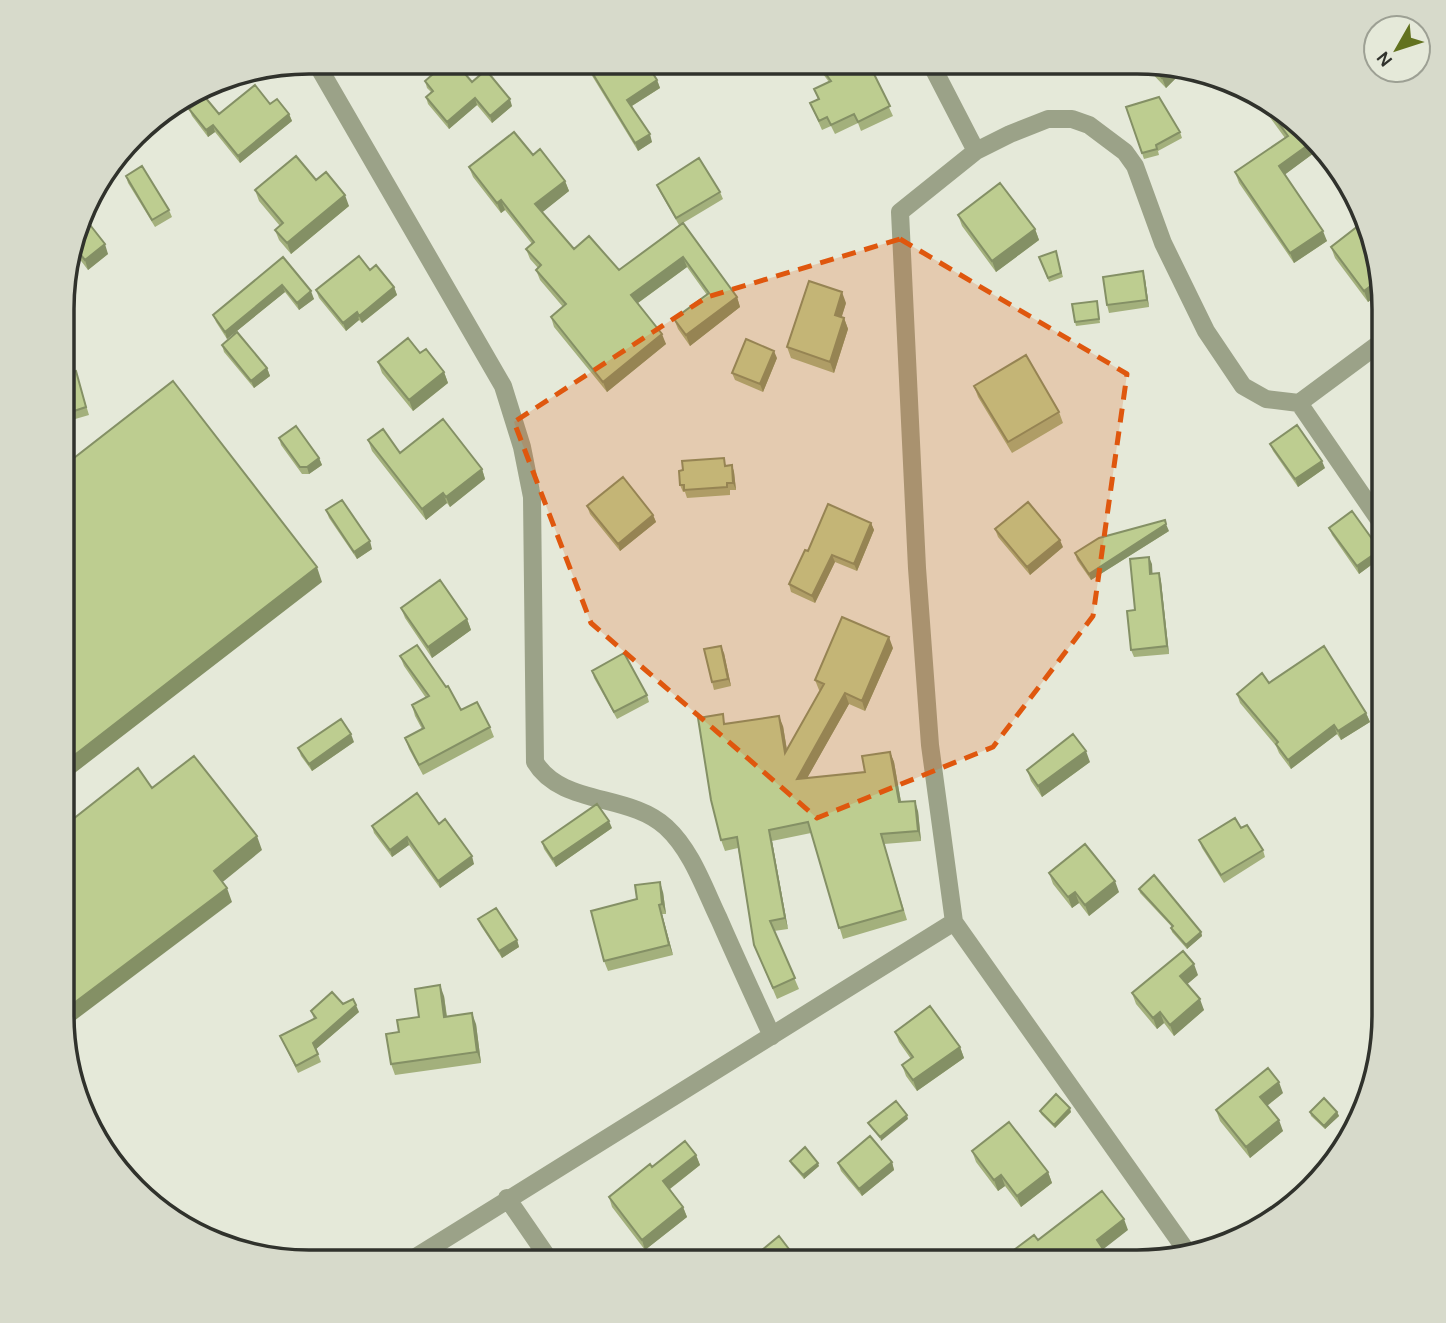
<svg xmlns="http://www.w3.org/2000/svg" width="1446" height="1323" viewBox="0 0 1446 1323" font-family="Karla,sans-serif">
	<rect width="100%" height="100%" fill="#e5e9d9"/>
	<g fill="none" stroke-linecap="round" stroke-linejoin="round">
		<!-- minor -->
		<path stroke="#9ba288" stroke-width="18" d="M315 61 503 386 522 447 532 497 535 762C561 806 630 793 666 827 692 851 704 888 719 919 736 958 754 997 772 1036
			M930 62 976 151
			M1299 403 1384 527
			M507 1198 551 1262
			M1188 1253 954 922 930 745 917 568 900 212 976 151 1010 134 1048 119H1072L1089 125 1125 152 1135 166 1163 243 1206 331 1243 386 1266 399 1299 403 1384 340
			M408 1262 954 922"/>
	</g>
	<!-- wall -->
	<path fill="#a3b07c" d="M583 61H645L657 80 660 88 632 106 652 142 638 151Z
		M814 62H868L893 116 861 131 858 123 835 134 831 126 822 130 810 103 818 99 814 89 829 82Z
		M1123 62H1139L1130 70Z
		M1141 62H1154L1191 72 1184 78 1180 74 1166 88Z
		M425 81 472 82 512 106 492 123 477 105 449 129 428 104 426 97 431 92 427 88Z
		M270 104 289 114 292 121 240 163 215 132 208 137 192 116 189 109 219 114Z
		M1266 106 1318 150 1285 174 1327 241 1294 263 1239 183 1235 172 1285 138 1269 116Z
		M1126 107 1180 132 1182 138 1158 151 1159 155 1144 159Z
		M533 155 565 181 569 191 542 212 574 249 619 270 679 225 660 192 657 185 720 192 723 199 683 223 737 297 740 307 690 346 678 329 674 319 707 295 687 267 638 303 666 344 607 392 554 327 551 317 563 307 540 280 536 270 538 268 530 259 526 249 532 244 505 210 501 213 473 177 469 167Z
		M126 176 169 210 172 217 155 227 128 183Z
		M316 180 349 206 291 254 279 240 275 230 280 226 259 201 255 190Z
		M958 215 1035 229 1039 240 996 272 962 226Z
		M83 216 108 254 88 270 75 253 67 259Z
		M1367 219 1384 290 1368 302 1335 258 1331 247Z
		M1056 251 1063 277 1049 282 1039 257Z
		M283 257 314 299 299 310 285 292 227 339 216 322 213 315Z
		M370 270 394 287 397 295 362 323 359 320 346 331 319 298 316 290Z
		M1145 279 1149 307 1109 313 1107 305Z
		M1097 301 1100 323 1076 326 1075 322Z
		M846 303 841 318H844L848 329 834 373 791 358 787 347Z
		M222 345 267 368 270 376 254 388 224 352Z
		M420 353 444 372 448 383 413 411 382 373 378 362Z
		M777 358 763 392 735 380 732 373Z
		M1384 370V389L1380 383 1377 375Z
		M65 375 78 379 89 415 65 422Z
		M974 386 1059 412 1063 423 1012 453 978 397Z
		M279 438 319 458 322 465 309 474H302L281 445Z
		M368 440 400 453 482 469 485 479 450 507 447 503 426 520 372 451Z
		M1270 444 1325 468 1298 487 1273 451Z
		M732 465 734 472 736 490H730V495L687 498 685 492H683L680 485 727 466Z
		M587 506 653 515 656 522 620 551 590 514Z
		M326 510 372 549 357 559 329 518Z
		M871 523 874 530 857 571 835 562 815 603 791 592 789 584 808 551Z
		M1329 528 1382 557 1359 574 1332 535Z
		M995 529 1063 547 1030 575 998 537Z
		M1169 531 1091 580 1077 560 1075 553Z
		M1152 564V574L1159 573 1161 581 1169 654 1134 657 1131 650 1135 610Z
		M401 608 467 619 471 630 432 658 405 618Z
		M893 648 865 711 849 704 807 778 865 772 890 752 894 762 901 802 918 811 921 841 884 844 907 920 843 939 811 833 772 841 788 929 774 931 799 989 777 999 754 945 738 848 725 851 721 840 726 724 783 726 787 750 820 691 819 690 815 680Z
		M724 653 731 686 714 690 712 682Z
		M400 656 461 710 490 727 494 737 423 775 409 749 405 738 422 729 415 716 412 705 426 698 404 666Z
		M592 671 647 695 649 702 617 719 594 678Z
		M1269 683 1366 713 1370 722 1341 740 1337 734 1291 769 1279 753 1276 746 1240 703 1237 694Z
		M354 742 312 771 301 756 298 748Z
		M1090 762 1042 797 1031 781 1027 770Z
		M439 824 474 864 440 888 409 845 392 857 374 833 372 826Z
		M612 828 556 867 544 849 542 842Z
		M1241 828 1263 850 1265 857 1224 883 1202 848 1199 840Z
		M1049 873 1119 892 1089 916 1079 903 1072 908 1053 884Z
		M1139 889 1201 932 1202 936 1187 949 1172 932 1171 928 1172 927 1140 893Z
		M663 892 666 914H662L673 955 608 971 604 961Z
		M478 919 517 940 519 947 502 958 481 926Z
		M1198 975 1187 984 1204 1010 1174 1036 1164 1023 1157 1029 1136 1004 1132 993Z
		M444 996 447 1016 476 1024 481 1063 395 1075 391 1064 419 1017Z
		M343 1004 359 1012 316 1049 321 1062 298 1073 280 1036 314 1019 311 1011Z
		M895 1032 960 1047 964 1058 917 1091 906 1076 902 1065 911 1059 899 1042Z
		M1283 1093 1267 1106 1283 1131 1250 1158 1220 1121 1216 1110Z
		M1040 1111 1071 1112 1055 1128 1041 1114Z
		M1310 1112H1337L1339 1116 1325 1129 1311 1116Z
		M972 1151 1048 1172 1052 1183 1021 1207 1005 1186 998 1191 976 1162Z
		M696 1155 700 1165 670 1189 683 1207 687 1217 645 1250 612 1207 609 1197 652 1167Z
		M790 1161 819 1166 804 1179 791 1164Z
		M892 1162 894 1170 862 1196 841 1171 838 1163Z"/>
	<!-- shaded-wall -->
	<path fill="#849065" d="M1127 62H1139L1130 70Z
		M1173 67 1178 68 1180 74 1166 88 1162 78Z
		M1180 69 1191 72 1184 78Z
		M657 80 660 88 630 107 627 100Z
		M475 98 477 105 449 129 447 122Z
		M510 99 512 106 492 123 490 116Z
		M289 114 292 121 240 163 238 156Z
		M213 125 215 132 208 137 206 130Z
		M650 134 652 142 638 151 635 143Z
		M1315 140 1318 150 1283 176 1279 166Z
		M565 181 569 191 539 215 535 204Z
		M345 195 349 206 291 254 287 243Z
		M501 200 505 210 501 213 497 203Z
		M1035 229 1039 240 996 272 992 261Z
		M1323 231 1327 241 1294 263 1290 253Z
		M105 244 108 254 88 270 85 260Z
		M72 245 75 253 67 259Z
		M683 257 687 267 635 305 631 295Z
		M1143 271 1145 279 1149 307 1147 300Z
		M1381 278 1384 290 1368 302 1364 291Z
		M282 285 285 292 227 339 225 332Z
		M394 287 397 295 362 323 359 316Z
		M311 291 314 299 299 310 297 303Z
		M842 292 846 303 839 326 835 315Z
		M737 297 740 307 690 346 686 335Z
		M357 312 359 320 346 331 343 323Z
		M844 318 848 329 834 373 830 362Z
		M662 334 666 344 607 392 603 382Z
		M774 351 777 358 763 392 760 384Z
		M267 368 270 376 254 388 251 381Z
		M444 372 448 383 413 411 409 400Z
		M319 458 322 465 309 474 307 467Z
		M1322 461 1325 468 1298 487 1295 479Z
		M732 465 734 472 736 490 733 483Z
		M482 469 485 479 450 507 446 497Z
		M443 493 447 503 426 520 422 509Z
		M653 515 656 522 620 551 618 544Z
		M871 523 874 530 857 571 854 564Z
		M1166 524 1169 531 1091 580 1089 574Z
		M1060 540 1063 547 1030 575 1027 567Z
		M370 541 372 549 357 559 354 552Z
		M1380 550 1382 557 1359 574 1357 566Z
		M832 555 835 562 815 603 812 596Z
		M1149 557 1152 564 1153 582 1150 574Z
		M317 567 322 582 63 782V764Z
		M1159 573 1161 581 1169 654 1167 646Z
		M467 619 471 630 432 658 428 647Z
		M889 637 893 648 865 711 862 701Z
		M721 646 724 653 731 686 728 679Z
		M845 693 849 704 801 789 797 779Z
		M1366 713 1370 722 1341 740 1338 731Z
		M779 716 783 726 789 763 785 753Z
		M1334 725 1337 734 1291 769 1288 760Z
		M351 734 354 742 312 771 309 764Z
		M1086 751 1090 762 1042 797 1038 786Z
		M890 752 894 762 903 813 899 802Z
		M915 801 918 811 921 841 918 831Z
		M609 821 612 828 556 867 553 859Z
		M769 830 772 841 788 929 785 918Z
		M257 836 262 850 219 885 214 871Z
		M407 837 409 845 392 857 390 850Z
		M472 856 474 864 440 888 438 881Z
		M1115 881 1119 892 1089 916 1085 905Z
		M660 882 663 892 666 914 662 904Z
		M227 888 232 902 62 1030V1012Z
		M1075 892 1079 903 1072 908 1068 897Z
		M659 905 662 914 673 955 669 945Z
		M1201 932 1202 936 1187 949 1186 945Z
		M517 940 519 947 502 958 499 951Z
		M1194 964 1198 975 1184 987 1180 976Z
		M440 985 444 996 448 1028 444 1017Z
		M1200 999 1204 1010 1174 1036 1170 1025Z
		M356 1005 359 1012 315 1050 313 1043Z
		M1160 1012 1164 1023 1157 1029 1153 1018Z
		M472 1013 476 1024 481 1063 477 1052Z
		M960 1047 964 1058 917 1091 913 1080Z
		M1279 1082 1283 1093 1264 1108 1260 1097Z
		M1070 1108 1071 1112 1055 1128 1054 1125Z
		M1337 1112 1339 1116 1325 1129 1324 1126Z
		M907 1115 908 1119 881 1141 880 1137Z
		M1279 1120 1283 1131 1250 1158 1246 1147Z
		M696 1155 700 1165 667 1191 663 1181Z
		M892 1162 894 1170 862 1196 859 1189Z
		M818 1163 819 1166 804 1179 803 1175Z
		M1048 1172 1052 1183 1021 1207 1017 1196Z
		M1001 1175 1005 1186 998 1191 994 1180Z
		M683 1207 687 1217 645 1250 642 1240Z
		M1124 1219 1128 1230 1101 1251 1097 1240Z"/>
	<!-- building -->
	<path fill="#bdcd90" stroke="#849065" stroke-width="2" d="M448 61H454L472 82 486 70 510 99 490 116 475 98 447 122 426 97 433 91 425 81Z
		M585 61H645L657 80 627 100 650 134 635 143Z
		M817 62H868L890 106 858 122 854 114 831 125 827 117 819 121 810 103 819 99 814 89 831 81Z
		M1147 62H1154L1173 67 1162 78Z
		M255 85 270 104 277 99 289 114 238 156 213 125 206 130 189 109 205 97 219 114Z
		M1159 97 1180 132 1156 145 1157 149 1142 153 1126 107Z
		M1269 104 1315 140 1279 166 1323 231 1290 253 1235 172 1288 136 1266 106Z
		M514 132 533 155 540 149 565 181 535 204 574 249 589 236 619 270 683 223 737 297 686 335 674 319 709 293 683 257 631 295 662 334 603 382 551 317 566 304 536 270 541 265 526 249 534 242 501 200 497 203 469 167Z
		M296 156 316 180 326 172 345 195 287 243 275 230 283 223 255 190Z
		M699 158 720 192 676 218 657 185Z
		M142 166 169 210 152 220 126 176Z
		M1000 183 1035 229 992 261 958 215Z
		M83 216 105 244 85 260 72 244Z
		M1367 219 1381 278 1364 291 1331 247Z
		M1056 251 1061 273 1048 278 1039 257Z
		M359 256 370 270 376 265 394 287 359 316 357 312 343 323 316 290Z
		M283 257 311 291 297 303 282 285 225 332 213 315Z
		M1143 271 1147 300 1107 305 1103 277Z
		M809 281 842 292 835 315 844 318 830 362 787 347Z
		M1097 301 1099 319 1075 322 1072 304Z
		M237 332 267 368 251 381 222 345Z
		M408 338 420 353 426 349 444 372 409 400 378 362Z
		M746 339 774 351 760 384 732 373Z
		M1026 355 1059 412 1008 442 974 386Z
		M1384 370V385L1377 375Z
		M76 371 86 407 65 414V375Z
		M173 381 317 567 63 764 65 465Z
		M443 419 482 469 446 497 443 493 422 509 368 440 383 429 400 453Z
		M1297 425 1322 461 1295 479 1270 444Z
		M296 426 319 458 307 467H300L279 438Z
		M724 458 725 466 732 465 733 483H727V487L684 490V485H680L679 471 683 470 682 461Z
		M623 477 653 515 618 544 587 506Z
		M342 500 370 541 354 552 326 510Z
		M1028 502 1060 540 1027 567 995 529Z
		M828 504 871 523 854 564 832 555 812 596 789 584 805 550 808 551Z
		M1352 511 1380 550 1357 566 1329 528Z
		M1165 520 1166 524 1089 574 1075 553 1099 538Z
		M1149 557 1150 574 1159 573 1167 646 1131 650 1127 611 1135 610 1130 559Z
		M440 580 467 619 428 647 401 608Z
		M1384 597V608L1379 601Z
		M842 617 889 637 862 701 845 693 797 779 865 772 862 756 890 752 899 802 915 801 918 831 881 834 903 910 839 928 808 822 769 830 785 918 770 921 795 978 773 988 754 945 737 837 721 840 711 800 698 718 723 714 724 724 779 716 785 753 824 684 815 680Z
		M417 645 446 687 448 686 461 710 477 702 490 727 419 765 405 738 424 728 412 705 429 696 400 656Z
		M721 646 728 679 712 682 704 649Z
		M1324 646 1366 713 1338 731 1334 725 1288 760 1276 744 1278 742 1237 694 1262 673 1269 683Z
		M624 653 647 695 614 712 592 671Z
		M341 719 351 734 309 764 298 748Z
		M1073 734 1086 751 1038 786 1027 770Z
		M194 756 257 836 214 871 227 888 62 1012 63 827 138 768 152 788Z
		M417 793 439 824 445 819 472 856 438 881 407 837 390 850 372 826Z
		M597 804 609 821 553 859 542 842Z
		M1235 818 1241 828 1247 825 1263 850 1221 875 1199 840Z
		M1085 844 1115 881 1085 905 1075 892 1068 897 1049 873Z
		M1154 875 1201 932 1186 945 1171 928 1173 926 1139 889Z
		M660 882 662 904 659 905 669 945 604 961 591 911 637 899 635 885Z
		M496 908 517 940 499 951 478 919Z
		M1183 951 1194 964 1180 976 1200 999 1170 1025 1160 1012 1153 1018 1132 993Z
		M440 985 444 1017 472 1013 477 1052 391 1064 386 1034 399 1032 397 1020 419 1017 415 989Z
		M332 992 343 1004 353 999 356 1005 313 1043 318 1054 296 1066 280 1036 316 1018 311 1011Z
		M930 1006 960 1047 913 1080 902 1065 913 1057 895 1032Z
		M1268 1068 1279 1082 1260 1097 1279 1120 1246 1147 1216 1110Z
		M1056 1094 1070 1108 1054 1125 1040 1111Z
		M1324 1098 1337 1112 1324 1126 1310 1112Z
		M896 1101 907 1115 880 1137 868 1123Z
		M1009 1122 1048 1172 1017 1196 1001 1175 994 1180 972 1151Z
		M870 1136 892 1162 859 1189 838 1163Z
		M685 1141 696 1155 663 1181 683 1207 642 1240 609 1197 650 1164 652 1167Z
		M805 1147 818 1163 803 1175 790 1161Z
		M1102 1191 1124 1219 1097 1240 1111 1261H999L1034 1235 1038 1240Z
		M779 1236 795 1257 789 1261H772L762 1250Z"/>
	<!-- marked area -->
	<path fill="#df570e" fill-opacity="0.2" stroke="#df570e" stroke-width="5" stroke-dasharray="14 9" stroke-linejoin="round" d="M900 239 1127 374 1093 616 993 747 817 818 591 623 514 422 707 297Z"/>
	<!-- crop -->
	<path d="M0 0H1446V1323H0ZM309 74H1137A235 235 0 0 1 1372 309V1015A235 235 0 0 1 1137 1250H309A235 235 0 0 1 74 1015V309A235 235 0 0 1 309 74Z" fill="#d7dacb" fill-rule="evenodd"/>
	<path fill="none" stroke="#30322c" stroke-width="3.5" d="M309 74H1137A235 235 0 0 1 1372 309V1015A235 235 0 0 1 1137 1250H309A235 235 0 0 1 74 1015V309A235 235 0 0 1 309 74Z"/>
	<!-- north arrow -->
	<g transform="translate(1397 49) rotate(231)"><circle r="33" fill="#e5e9d9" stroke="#9da094" stroke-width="2"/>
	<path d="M0-5L12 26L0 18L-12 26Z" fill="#62721f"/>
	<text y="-10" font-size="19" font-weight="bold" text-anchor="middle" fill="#30322c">N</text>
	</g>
</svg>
